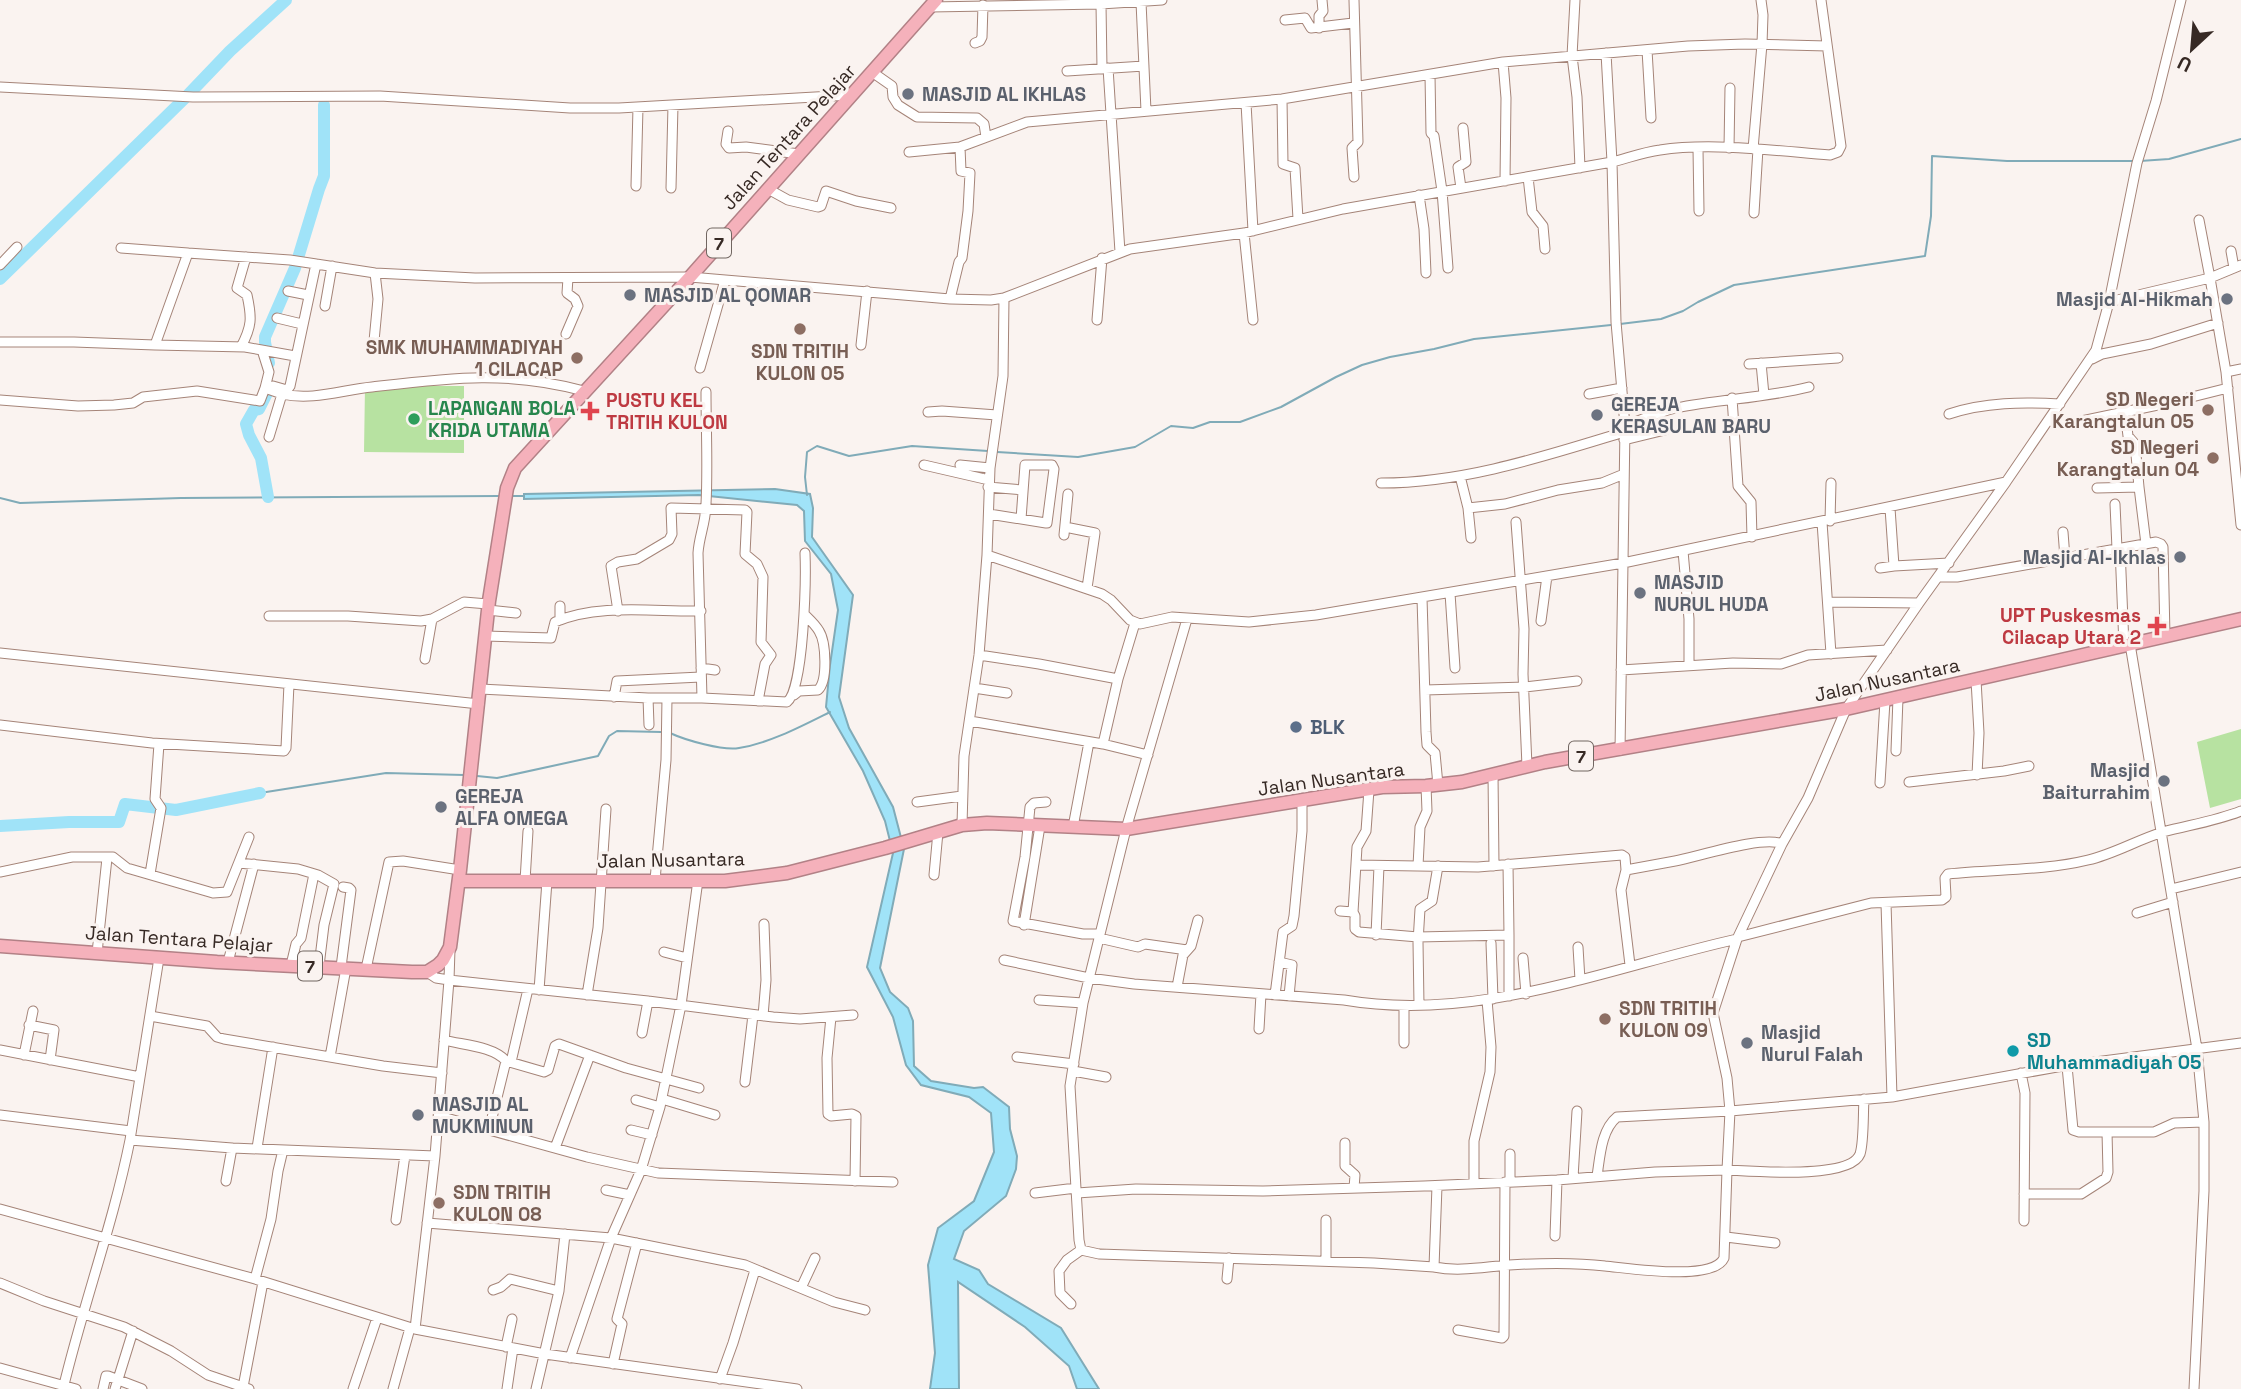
<svg xmlns="http://www.w3.org/2000/svg" width="2241" height="1389" viewBox="0 0 2241 1389" font-family="'Space Grotesk',sans-serif">
	<rect width="100%" height="100%" fill="#faf3f0"/>
	<!-- green -->
	<path fill="#b7e2a1" d="M365 386H464V453L364 452Z
		M2241 729V799L2210 808 2197 742Z"/>
	<!-- water -->
	<path fill="#a0e3f8" stroke="#80abb8" stroke-width="2" d="M775 489 810 494 813 508 812 537 853 595 839 697 849 728 893 807 904 849 880 968 890 992 908 1008 913 1021 914 1066 931 1081 974 1088 983 1087 1009 1107 1010 1129 1017 1156 1016 1169 1006 1196 964 1231 954 1259 979 1270 988 1284 1061 1328 1099 1389H1077L1069 1366 1025 1327 958 1282 959 1389H930L935 1353 928 1265 938 1228 974 1201 994 1152 991 1113 969 1097 921 1085 906 1065 893 1017 867 967 893 853 885 821 863 771 826 707 830 665 838 610 831 574 805 541 804 511 797 505 699 495 524 499V494Z"/>
	<g fill="none" stroke-linecap="round" stroke-linejoin="round">
		<!-- stream -->
		<path stroke="#80abb8" stroke-width="2" d="M2140 161 2169 159 2241 139
			M1620 324 1661 319 1683 311 1698 302 1734 285 1925 256 1931 216 1932 156 2007 161H2134
			M997 452 1078 457 1135 447 1171 426 1193 428 1210 422H1240L1281 407 1336 377 1362 365 1390 357 1434 349 1474 339 1611 325
			M807 495 805 477 807 452 817 446 849 456 912 446 988 451
			M512 496H524
			M0 498 20 503 181 498 499 496
			M670 733C685 740 723 751 739 748 770 743 802 726 830 712
			M477 776 497 778 598 756 609 736 617 731 661 732
			M260 793 386 773 464 775"/>
		<!-- river -->
		<path stroke="#a0e3f8" stroke-width="12" d="M0 279 186 97 230 51 286 0
			M269 363 265 342V337L295 268 319 189 324 176V105
			M268 391 259 409 254 410 246 424 249 435 261 458 268 497
			M0 826 69 822H119L125 804 176 810 260 793"/>
		<defs>
			<path id="minor" d="M1354 0 1358 142 1352 148 1354 177
				M1575 0 1572 56 1577 97 1580 168
				M2181 0 2156 101 2137 163 2109 302 2096 350 2006 482 1919 603 1846 709 1808 798 1782 844 1737 939 1713 1013 1727 1078 1730 1111 1892 1097 2057 1067 2241 1043
				M1141 2 1146 111
				M1101 4 1102 69
				M930 7 1101 4 1162 0
				M1285 20 1305 18 1311 28 1353 23
				M1319 28V16L1323 11 1322 0
				M975 43 980 41 982 37 983 5
				M1647 50 1651 118
				M1503 62 1506 98 1505 181
				M1108 68 1120 252
				M1067 71 1144 66
				M872 72 892 86 893 97 898 105 917 117 977 118 984 124 986 137
				M1430 75 1431 133 1434 136 1442 191 1448 268
				M0 87 193 97 380 96 570 108H619L850 95
				M1282 99 1283 164 1295 168 1298 219
				M1246 103 1253 231
				M728 131 726 144 729 148 746 147 799 154
				M1729 148 1730 88
				M1698 149 1699 211
				M1753 149 1762 44 1763 15 1761 0
				M909 152 960 147 1027 122 1282 99 1503 62 1688 46 1745 44 1827 46
				M1528 177 1532 212 1543 226 1545 249
				M636 186 638 107
				M671 188 673 105
				M1461 188 1458 167 1466 162 1463 128
				M768 189 788 200 818 207 821 206 826 191 856 201 891 208
				M1419 195 1424 229 1426 273
				M1754 213 1758 149
				M2199 220 2210 278 2241 265
				M1244 233 1253 320
				M121 248 188 253
				M2231 251 2234 268
				M0 265 17 247
				M288 291 308 295
				M950 299 959 262 962 258 968 211 970 173 961 171 960 147
				M2109 302 2210 278 2226 372 2241 525
				M325 306 332 266
				M277 318 302 324
				M1097 320 1102 258
				M566 334 578 306 575 299 567 293 568 278
				M374 341 378 299 375 273
				M0 342H74L155 345 188 253 290 260 375 273 475 278 690 277 950 299 991 300 1004 298 1130 249 1244 233 1343 209 1612 162 1606 53
				M155 345 245 347 295 356
				M861 345 867 291
				M241 347C252 326 252 318 247 295L237 288 246 257
				M262 350 269 372 265 388 282 394 269 437
				M2092 359 2102 354 2151 344 2218 323
				M1761 363 1764 395
				M1749 364 1838 358
				M700 368 725 280
				M2226 372 2241 369
				M273 386 287 390 290 386 316 264
				M282 394C312 401 342 390 372 387 449 378 508 370 584 391
				M1589 394 1622 388
				M1732 398 1738 486 1751 502 1752 537
				M0 400 78 406 114 405 133 403 143 397 197 391 260 401 265 388
				M928 412 942 411 997 415
				M1949 414C1985 402 2023 402 2060 404
				M2048 421 2072 423 2172 402 2228 388
				M1625 426C1641 420 1658 412 1676 408 1720 399 1765 398 1809 387
				M1624 440 1665 430
				M924 465 989 480
				M960 465 990 468
				M1460 476 1468 508 1471 538
				M1381 483C1464 483 1545 456 1624 432
				M988 487 1023 490
				M2139 487 2146 544
				M2097 488 2139 487 2135 444 2128 436 2125 412
				M2115 504 2117 549
				M1468 508 1505 504 1558 490 1602 483 1624 474
				M989 514 1046 523H1047L1054 469 1052 465H1025L1021 519
				M1830 521 1831 483
				M1516 522 1524 629 1523 674 1527 766
				M1822 522 1831 654
				M1065 527 1095 533 1087 588
				M2063 532 2065 558
				M1064 535 1068 494
				M2120 548 2124 646
				M1683 551 1689 619V665
				M987 555 1102 594 1111 600 1130 620 1140 624 1172 617 1249 622 1316 615 1623 563 1625 426 1616 322 1612 162C1628 158 1644 152 1660 150 1712 142 1778 151 1830 155L1838 152 1841 146 1821 0
				M1894 566 1949 563
				M1880 568 1894 566 1890 508
				M1939 577H1957L2156 542 2161 544 2163 547 2165 636
				M1450 593 1455 668
				M1422 598 1426 732 1427 745 1435 753 1438 785
				M1828 602 1919 603
				M560 606V620
				M488 610 516 613
				M618 611 611 566 618 562 637 559 669 540 672 534 671 508 745 510 747 512 745 554 757 564 763 577 761 642 771 655 765 664 758 701
				M269 616H348L421 621 432 619 464 602 488 604
				M1187 619 1126 829 1083 1003 1070 1086 1079 1240 1081 1250 1099 1254 1374 1263 1434 1267 1437 1186
				M1541 621 1547 576
				M485 636 551 638 555 622C598 603 655 612 701 611
				M2130 644 2197 1049 2204 1122V1191L2194 1389
				M0 653 479 704
				M979 655 1039 664 1118 679
				M425 659 432 619
				M701 668 715 670
				M1621 670 1733 663 1781 664 1808 655 1887 650
				M1976 680 1979 733 1977 775
				M974 688 1007 693
				M480 689 648 698H702L787 702C804 689 806 578 805 553
				M1425 690 1525 687 1577 681
				M794 695 799 691 818 690C828 681 826 642 819 631 815 624 809 619 804 614
				M614 697 617 681 701 677
				M648 698 649 725
				M702 698 698 553C699 536 706 522 706 504 708 467 706 430 706 392
				M970 721 1103 744 1148 755
				M0 725 152 743 284 751 286 748 289 684
				M1103 744 1118 679 1135 623
				M1620 750 1623 563 2006 482
				M1896 751 1898 698
				M1493 774 1494 866
				M1909 782 2004 771 2029 766
				M1880 783 1885 701
				M917 802 962 796
				M1046 802 1034 803 1030 807 1025 857 1013 921 1083 934H1100
				M962 825 964 756 979 655 987 555 990 468 1003 376 1004 298
				M1073 827 1089 742
				M239 863 298 869 318 875 334 884 324 925 319 966
				M1508 864 1509 935
				M1357 865 1478 867 1622 855 1625 857 1626 870 1621 890 1630 965
				M1418 866 1420 827 1427 811 1426 786
				M1626 870C1642 867 1659 864 1675 861 1697 857 1764 835 1782 844
				M0 872 72 857H113L127 868 213 893 227 892 249 837
				M150 874 161 808 155 799 159 744
				M934 875 938 832
				M655 880 666 760 667 698
				M525 881 528 831
				M2171 889 2241 872
				M1886 903 1892 1097
				M1340 911 1353 912 1355 916V929L1359 932 1418 937 1509 935V996
				M1353 912 1357 847 1366 831 1369 790
				M2137 913 2173 902
				M1024 925 1040 826
				M1376 935 1379 866
				M1738 937 1871 903 1942 900 1946 897 1945 878 1948 874C1994 869 2043 871 2088 860 2114 854 2137 840 2163 832 2189 825 2216 821 2241 811
				M1099 938 1138 947 1145 944 1187 950
				M1491 943 1493 999
				M1578 947 1580 980
				M450 949 449 980 648 1001 773 1017 800 1019 853 1015
				M664 952 687 958
				M97 953 107 858
				M159 958 130 1140 232 1148 435 1156
				M1523 958 1526 994
				M1004 960 1089 978 1134 984 1344 1000C1478 1023 1608 968 1737 939
				M228 962 254 864
				M1279 962 1292 965 1289 996
				M291 965 296 944 301 938 314 874
				M341 967 351 890 349 888 343 887
				M366 969 389 862 403 861 460 870
				M1177 987 1183 955 1191 946 1198 920
				M539 990 547 881
				M587 995 598 928 606 809
				M1275 995 1283 932 1292 926 1294 916 1302 831V801
				M1039 1000 1083 1003
				M1419 1005 1418 942 1420 909 1432 901 1438 866
				M1404 1006V1043
				M150 1016 207 1026 217 1037 224 1039 383 1066 442 1073
				M763 1016 766 980 764 924
				M831 1017 827 1058 828 1114 831 1116 852 1114 856 1116 855 1181
				M29 1025 54 1030 50 1060
				M1259 1029 1261 994
				M642 1033 648 1001
				M444 1040C462 1045 493 1046 506 1061L544 1072 548 1070 555 1046 559 1044 626 1068 699 1088
				M0 1050 140 1077
				M24 1055 33 1011
				M330 1057 346 968
				M1017 1057 1074 1064
				M511 1062 528 989
				M2067 1066 2073 1130 2079 1132H2107
				M1073 1071 1106 1077
				M2021 1073 2025 1093 2024 1221
				M745 1082 753 1015
				M662 1099 715 1115
				M636 1100 660 1107
				M0 1115 131 1131
				M439 1116 587 1157 658 1173 893 1182
				M489 1130 506 1061
				M631 1130 652 1135
				M1345 1143V1166L1355 1175 1354 1188
				M257 1148 273 1047
				M555 1148 590 1055
				M1510 1154V1181
				M1573 1178 1577 1111
				M226 1181 232 1148
				M1474 1183V1141L1490 1072 1491 1047 1487 1000
				M606 1190 630 1195
				M1035 1193 1076 1188
				M1077 1193 1136 1189 1263 1191 1424 1186 1557 1180 1655 1172 1727 1170 1730 1111 1617 1117C1601 1130 1600 1157 1597 1176
				M2024 1194H2081L2106 1178 2108 1172 2107 1132H2154L2174 1123 2204 1122
				M0 1209 255 1279 415 1329 545 1354 797 1389
				M396 1220 405 1155
				M1326 1220V1261
				M427 1223 611 1238 745 1265 834 1302 865 1310
				M1555 1236 1557 1180
				M1726 1237 1775 1243
				M1434 1267C1459 1272 1483 1267 1509 1265 1541 1263 1573 1262 1605 1266 1628 1268 1713 1282 1724 1258L1727 1170C1751 1171 1850 1180 1860 1154 1864 1142 1863 1113 1864 1099
				M255 1279 271 1219 278 1171 283 1150
				M1227 1279 1229 1258
				M0 1283 44 1301 124 1327 171 1351 208 1375 249 1389
				M801 1288 815 1258
				M493 1290 501 1287 510 1279 559 1291
				M1071 1304 1060 1293 1059 1271 1067 1260 1081 1250
				M415 1329 435 1156 449 980 436 978 427 972
				M1458 1330 1502 1338 1504 1336 1505 1182
				M506 1347 512 1319
				M570 1358 611 1238 641 1170 660 1107 681 1005 698 880
				M613 1364 622 1324 617 1319 637 1243
				M0 1368 76 1389
				M720 1379 733 1343 755 1270
				M243 1387 263 1282
				M63 1389C83 1305 113 1224 130 1140
				M103 1389 106 1376H108L142 1389
				M115 1389 133 1331
				M353 1389 377 1318
				M393 1389 410 1328
				M507 1389 513 1348
				M536 1389 559 1291 565 1234"/>
			<path id="highway" d="M459 881H725L787 873 885 848 962 825 987 823 1126 829 1382 787 1426 786 1462 782 1545 762 1846 709 2241 619
				M0 946 217 962 412 972H427L438 965 443 960 450 947 460 870 489 601 507 488 515 468 690 277 936 0"/>
		</defs>
		<!-- minor casing -->
		<use href="#minor" stroke="#a58478" stroke-width="11"/>
		<!-- highway casing -->
		<use href="#highway" stroke="#b28186" stroke-width="15"/>
		<!-- minor -->
		<use href="#minor" stroke="#fff" stroke-width="9"/>
		<!-- highway -->
		<use href="#highway" stroke="#f5b1bb" stroke-width="12"/>
	</g>
	<!-- markers -->
	<g fill="#6b7280" stroke="#faf3f0" stroke-width="2.5">
		<circle cx="908" cy="94" r="7"/>
		<circle cx="630" cy="295" r="7"/>
		<circle cx="2227" cy="299" r="7"/>
		<circle cx="1597" cy="415" r="7"/>
		<circle cx="2180" cy="557" r="7"/>
		<circle cx="1640" cy="593" r="7"/>
		<circle cx="2164" cy="781" r="7"/>
		<circle cx="441" cy="807" r="7"/>
		<circle cx="1747" cy="1043" r="7"/>
		<circle cx="418" cy="1115" r="7"/>
	</g>
	<g fill="#8d6e63" stroke="#faf3f0" stroke-width="2.5">
		<circle cx="800" cy="329" r="7"/>
		<circle cx="577" cy="358" r="7"/>
		<circle cx="2208" cy="410" r="7"/>
		<circle cx="2213" cy="458" r="7"/>
		<circle cx="1605" cy="1019" r="7"/>
		<circle cx="439" cy="1203" r="7"/>
	</g>
	<g fill="#e0444e" stroke="#faf3f0" stroke-width="2.5">
		<path d="M586.5 400.5h7v7h7v7h-7v7h-7v-7h-7v-7h7z"/>
		<path d="M2153.5 615.5h7v7h7v7h-7v7h-7v-7h-7v-7h7z"/>
	</g>
	<circle fill="#2e9e5b" stroke="#faf3f0" stroke-width="2.5" cx="414" cy="419" r="7"/>
	<circle fill="#5c6f8a" stroke="#faf3f0" stroke-width="2.5" cx="1296" cy="727" r="7"/>
	<circle fill="#0f9aa8" stroke="#faf3f0" stroke-width="2.5" cx="2013" cy="1051" r="7"/>
	<g text-anchor="middle" dominant-baseline="central" stroke-width="6" stroke-linejoin="round" paint-order="stroke">
		<!-- shield labels -->
		<g fill="#faf3f0" stroke="#716661" stroke-width="2">
			<rect x="707" y="228.5" width="24" height="29" rx="5"/>
			<rect x="1569" y="741.5" width="24" height="29" rx="5"/>
			<rect x="298" y="951.5" width="24" height="29" rx="5"/>
		</g>
		<g font-size="18" font-weight="bold" fill="#362924">
			<text x="719" y="243">7</text>
			<text x="1581" y="756">7</text>
			<text x="310" y="966">7</text>
		</g>
		<!-- worship labels -->
		<g font-size="19" font-weight="bold" fill="#5b616d" stroke="#faf3f0" text-anchor="start">
			<text x="922" y="94">MASJID AL IKHLAS</text>
			<text x="644" y="295">MASJID AL QOMAR</text>
			<text x="2213" y="299" text-anchor="end">Masjid Al-Hikmah</text>
			<text x="1611" y="404">GEREJA<tspan x="1611" dy="22">KERASULAN BARU</tspan></text>
			<text x="2166" y="557" text-anchor="end">Masjid Al-Ikhlas</text>
			<text x="1654" y="582">MASJID<tspan x="1654" dy="22">NURUL HUDA</tspan></text>
			<text x="2150" y="770" text-anchor="end">Masjid<tspan x="2150" dy="22">Baiturrahim</tspan></text>
			<text x="455" y="796">GEREJA<tspan x="455" dy="22">ALFA OMEGA</tspan></text>
			<text x="1761" y="1032">Masjid<tspan x="1761" dy="22">Nurul Falah</tspan></text>
			<text x="432" y="1104">MASJID AL<tspan x="432" dy="22">MUKMINUN</tspan></text>
		</g>
		<!-- street labels -->
		<g font-size="19" fill="#362924" stroke="#faf3f0">
			<text transform="translate(789 137) rotate(-48)">Jalan Tentara Pelajar</text>
			<text transform="translate(1887 680) rotate(-12)">Jalan Nusantara</text>
			<text transform="translate(1331 779) rotate(-8)">Jalan Nusantara</text>
			<text transform="translate(671 860) rotate(-1)">Jalan Nusantara</text>
			<text transform="translate(179 939) rotate(4)">Jalan Tentara Pelajar</text>
		</g>
		<!-- education labels -->
		<g font-size="19" font-weight="bold" fill="#785e54" stroke="#faf3f0" text-anchor="end">
			<text x="563" y="347">SMK MUHAMMADIYAH<tspan x="563" dy="22">1 CILACAP</tspan></text>
			<text x="800" y="351" text-anchor="middle">SDN TRITIH<tspan x="800" dy="22">KULON 05</tspan></text>
			<text x="2194" y="399">SD Negeri<tspan x="2194" dy="22">Karangtalun 05</tspan></text>
			<text x="2199" y="447">SD Negeri<tspan x="2199" dy="22">Karangtalun 04</tspan></text>
			<text x="1619" y="1008" text-anchor="start">SDN TRITIH<tspan x="1619" dy="22">KULON 09</tspan></text>
			<text x="453" y="1192" text-anchor="start">SDN TRITIH<tspan x="453" dy="22">KULON 08</tspan></text>
		</g>
		<!-- health labels -->
		<g font-size="19" font-weight="bold" fill="#be3a42" stroke="#faf3f0" text-anchor="start">
			<text x="606" y="400">PUSTU KEL<tspan x="606" dy="22">TRITIH KULON</tspan></text>
			<text x="2141" y="615" text-anchor="end">UPT Puskesmas<tspan x="2141" dy="22">Cilacap Utara 2</tspan></text>
		</g>
		<!-- leisure labels -->
		<g font-size="19" font-weight="bold" fill="#27864d" stroke="#faf3f0" text-anchor="start">
			<text x="428" y="408">LAPANGAN BOLA<tspan x="428" dy="22">KRIDA UTAMA</tspan></text>
		</g>
		<!-- service labels -->
		<g font-size="19" font-weight="bold" fill="#4e5e75" stroke="#faf3f0" text-anchor="start">
			<text x="1310" y="727">BLK</text>
		</g>
		<!-- culture labels -->
		<g font-size="19" font-weight="bold" fill="#0d838f" stroke="#faf3f0" text-anchor="start">
			<text x="2027" y="1040">SD<tspan x="2027" dy="22">Muhammadiyah 05</tspan></text>
		</g>
	</g>
	<!-- north arrow -->
	<g transform="translate(2192 49) rotate(206)" stroke="#faf3f0" stroke-width="5" paint-order="stroke">
	<path d="M0-5L12 26L0 18L-12 26Z" fill="#362924"/>
	<text y="-10" font-size="19" font-weight="bold" text-anchor="middle" fill="#362924">U</text>
	</g>
</svg>
